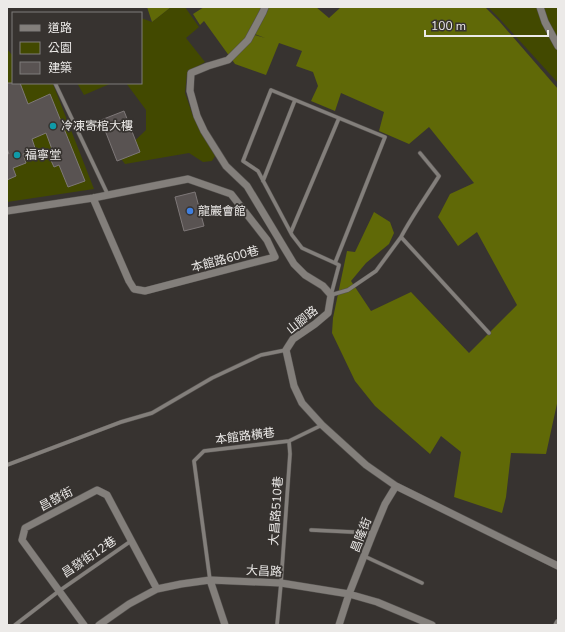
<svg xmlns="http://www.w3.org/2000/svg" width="565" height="632" viewBox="0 0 565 632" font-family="'Nunito Sans','Noto Sans TC',sans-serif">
	<rect width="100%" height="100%" fill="#373330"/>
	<!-- green -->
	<path fill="#424900" d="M171 7H185L199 27 186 38 205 62 187 73 185 93 193 116 215 156 212 161 203 162 189 153 125 164 119 156 146 130V110L126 83H141V18L152 22Z
		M488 7H558V83L498 17Z
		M7 49 13 56V83L53 84 94 189 7 202Z
		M77 83H112L84 95Z"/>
	<!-- forest -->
	<path fill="#606907" d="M147 7H171L152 22Z
		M204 7H263L251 34 265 38 252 33 266 7H316L329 18 341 7H485L499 21 558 89V399L546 454 511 453 506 497 502 513 454 497 461 452 441 436 430 454 375 406 355 381 332 333 333 318 347 251 355 252 374 212 390 222 394 233 389 244 366 263 351 281 371 311 411 292 469 353 517 305 477 232 458 246 438 217 450 194 474 183 429 127 409 144 379 131 384 112 341 93 335 111 311 101 318 86 313 72 296 66 302 51 279 43 266 75 235 64 204 21 200 25 193 14Z"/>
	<!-- building -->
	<path fill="#595352" stroke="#7e7878" d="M7 83H20L28 104 50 94 85 181 68 187 59 165 54 167 48 154 53 152 46 133 32 139 36 151 23 154 26 163 13 168 16 176 7 180V153L9 154 7 148Z
		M124 111 140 152 117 161 101 120Z
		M195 192 204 226 184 231 175 197Z"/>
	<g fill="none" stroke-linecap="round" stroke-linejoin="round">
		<defs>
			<path id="lane" d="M55 83 108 195
				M263 181 295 100
				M291 232 339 118
				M401 237C412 216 426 197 439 176L420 153
				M331 295 339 265 335 263 302 248 292 235 258 171 243 161 271 90 385 137 335 263
				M331 295 348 290 376 271 401 237 489 333
				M7 465 121 422 152 413 212 378 261 355 286 350
				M311 530 373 533
				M364 556 422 583
				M210 580 194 461 204 451 289 441 322 425
				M15 625 59 591 131 541
				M277 625 281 583 290 454 289 441"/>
			<path id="street" d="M265 7 263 12 248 40 228 60 208 66 191 73 190 91 197 116 204 131 226 166 247 186 294 264 305 275 323 286 331 295 328 313 315 324 293 339 286 350 294 386 302 403 322 425 366 465 396 486 558 566
				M540 7 545 22 558 46
				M7 211 93 198 188 179 231 194 267 240 275 257 145 291 134 289 129 281 93 198
				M210 580 225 625
				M84 625 22 540 25 528 97 490 107 495 157 589
				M99 625 129 604 157 589 181 584 210 580 281 583 349 594 377 602 432 625
				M339 625 349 594 373 533 385 504 396 486
				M557 625 558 623"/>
		</defs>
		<!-- lane casing -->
		<use href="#lane" stroke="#54514e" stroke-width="4.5"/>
		<!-- street casing -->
		<use href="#street" stroke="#54514e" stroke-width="8"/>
		<!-- lane -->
		<use href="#lane" stroke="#837f7b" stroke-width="3.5"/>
		<!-- street -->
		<use href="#street" stroke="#837f7b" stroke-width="7"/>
	</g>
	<!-- markers -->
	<g fill="#0f9aa8" stroke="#373330" stroke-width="1.5">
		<circle cx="53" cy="126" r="4"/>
		<circle cx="17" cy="155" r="4"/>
	</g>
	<circle fill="#3f7fe0" stroke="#373330" stroke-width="1.5" cx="190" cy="211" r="4"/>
	<g text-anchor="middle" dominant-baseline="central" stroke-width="3.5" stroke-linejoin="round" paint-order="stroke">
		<!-- poi labels -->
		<g font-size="12" fill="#eceae8" stroke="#373330" text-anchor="start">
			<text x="61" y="126">冷凍寄棺大樓</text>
			<text x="25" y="155">福寧堂</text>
			<text x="198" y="211">龍巖會館</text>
		</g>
		<!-- street labels -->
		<g font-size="12" fill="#eceae8" stroke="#373330">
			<text transform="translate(225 259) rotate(-15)">本館路600巷</text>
			<text transform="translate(302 320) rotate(-39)">山腳路</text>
			<text transform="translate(245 436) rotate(-7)">本館路橫巷</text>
			<text transform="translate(56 499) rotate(-28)">昌發街</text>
			<text transform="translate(276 511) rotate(-86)">大昌路510巷</text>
			<text transform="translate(361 535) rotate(-69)">昌隆街</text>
			<text transform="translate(89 557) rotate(-34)">昌發街12巷</text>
			<text transform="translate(264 571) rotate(3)">大昌路</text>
		</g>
	</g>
	<!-- border -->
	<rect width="565" height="632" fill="none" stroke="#eceae8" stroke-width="16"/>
	<!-- legend -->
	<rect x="12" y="12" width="130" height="72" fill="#373330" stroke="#7f7c7a"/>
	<rect x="20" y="25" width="20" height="6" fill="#837f7b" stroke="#7f7c7a"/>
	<text x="48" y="32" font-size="12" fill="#eceae8">道路</text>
	<rect x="20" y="42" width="20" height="12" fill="#424900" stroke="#7f7c7a"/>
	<text x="48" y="52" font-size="12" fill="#eceae8">公園</text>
	<rect x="20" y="62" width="20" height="12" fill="#595352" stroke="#7f7c7a"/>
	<text x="48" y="72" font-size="12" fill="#eceae8">建築</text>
	<!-- scale -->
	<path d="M425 30v6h123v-6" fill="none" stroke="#eceae8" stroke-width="2"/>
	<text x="431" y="30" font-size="12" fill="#eceae8" stroke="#373330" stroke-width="3" paint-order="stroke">100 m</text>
</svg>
